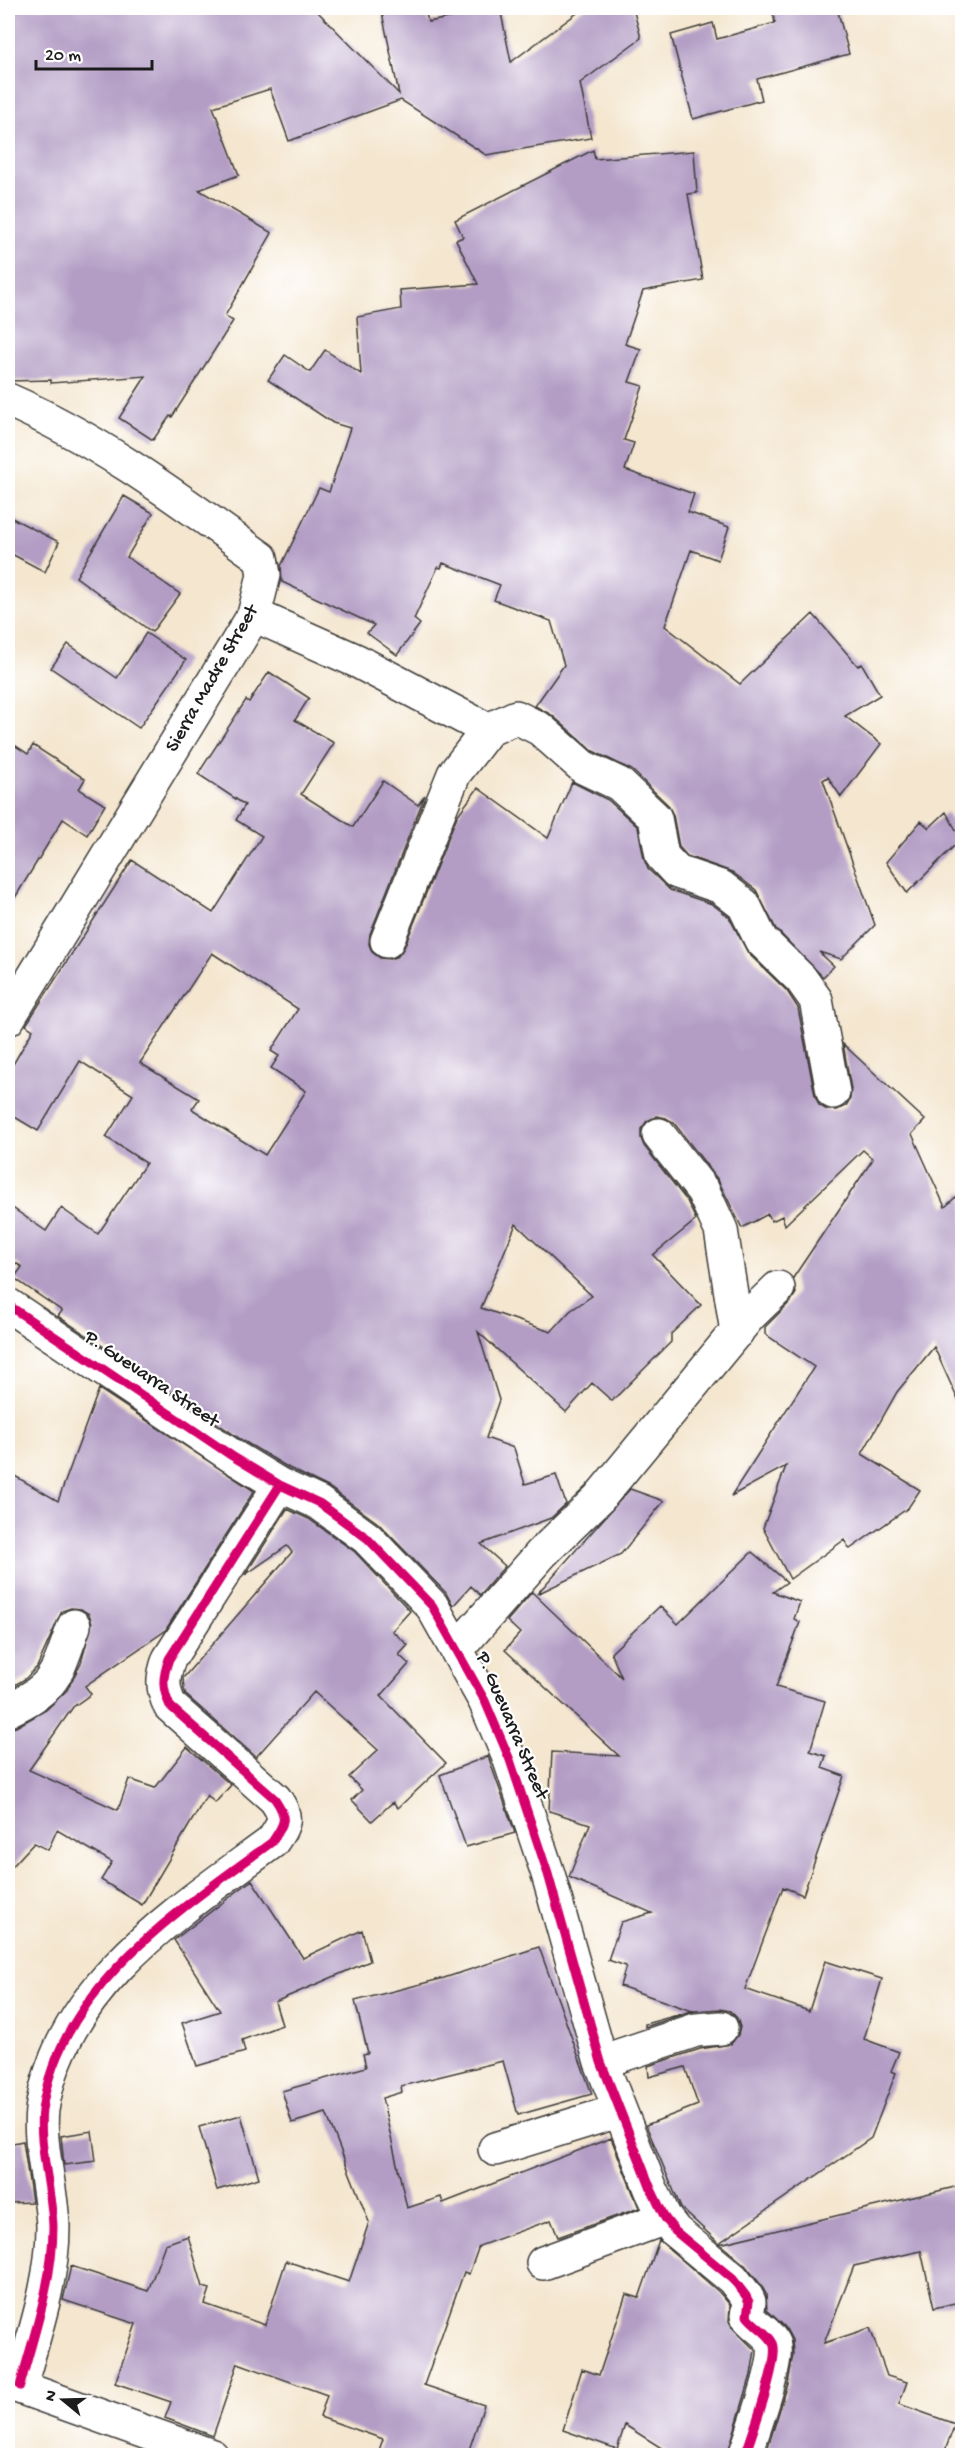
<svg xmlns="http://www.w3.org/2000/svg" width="970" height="2463" viewBox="0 0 970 2463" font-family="'Gochi Hand',sans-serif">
	<rect width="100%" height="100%" fill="#fff"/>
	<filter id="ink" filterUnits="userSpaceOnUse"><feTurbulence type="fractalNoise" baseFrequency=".0167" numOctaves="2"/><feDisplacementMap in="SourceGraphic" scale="12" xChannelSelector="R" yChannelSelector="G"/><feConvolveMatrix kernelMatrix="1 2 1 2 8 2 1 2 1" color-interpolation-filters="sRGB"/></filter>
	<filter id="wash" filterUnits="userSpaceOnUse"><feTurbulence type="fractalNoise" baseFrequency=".008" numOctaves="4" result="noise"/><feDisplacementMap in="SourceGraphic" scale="24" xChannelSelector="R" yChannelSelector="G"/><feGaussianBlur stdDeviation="1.35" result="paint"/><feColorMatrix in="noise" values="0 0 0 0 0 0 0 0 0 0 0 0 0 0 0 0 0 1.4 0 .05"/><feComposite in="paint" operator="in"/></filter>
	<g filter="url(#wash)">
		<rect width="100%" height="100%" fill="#f4e6cf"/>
		<g id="blocks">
			<!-- building -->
			<path fill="#b39dc5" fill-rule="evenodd" d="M8 8H314L399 94 381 8H425L428 22 500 8 511 62 584 8H633L641 38 580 83 591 138 486 155 401 100 289 141 270 89 213 107 239 175 199 190 272 233 225 316 233 321 172 417 170 416 153 440 119 418 146 376 51 383V380L8 381Z
				M772 8H837L849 54 757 79 762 100 693 119 671 35 713 23 717 39 775 23Z
				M593 150 595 159 694 151 697 193 688 194 703 280 643 291 625 344 641 349 629 382 643 386 624 440 634 443 625 470 694 494 688 512 729 527 718 560 691 550 665 626 740 684 813 614 858 666 862 664 880 695 845 716 881 744 841 797 828 777 823 780 875 925 841 959 819 952 834 966 823 977 776 929 756 890 732 872 687 856 679 847 673 815 668 805 632 770 593 751 552 715 535 706 564 665 551 621 494 600 500 585 443 563 441 568 438 567 414 619 420 624 397 655 367 633 374 625 282 582 281 566 319 488 329 492 350 428 333 423 268 380 285 355 310 372 325 350 361 374 357 317 401 309 400 290 478 284 456 240 463 237 455 220Z
				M124 496 153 513 127 557 180 594 152 632 76 577Z
				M8 516 59 542 45 572 8 552Z
				M146 633 186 660 139 728 51 668 68 644 117 678Z
				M269 672 309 698 295 720 334 743 301 794 353 827 383 781 418 805 425 795 370 934 369 944 372 952 380 958 390 959 398 956 404 948 457 816 478 788 548 838 572 782 608 800 638 827 644 859 648 869 670 890 712 904 729 917 748 953 787 991 798 1008 815 1095 819 1105 827 1110H837L846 1106 850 1099 851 1089 843 1044 925 1120 912 1134 945 1207 963 1190V1411L934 1347 897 1392 862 1454 920 1490 908 1508 850 1549 844 1540 790 1579 763 1528 786 1466 731 1496 814 1367 765 1334V1327L791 1301 796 1293 793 1278 873 1159 863 1150 785 1225 782 1216 772 1221 768 1214 742 1228 718 1180 674 1123 666 1118 657 1116 647 1121 641 1129V1138L644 1146 687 1201 696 1220 653 1255 701 1305 671 1334V1342L612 1401 592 1383 566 1412 478 1332 499 1400 486 1438 514 1448 525 1484 556 1475 566 1504 551 1518 481 1544 505 1566 480 1595 471 1586 453 1606 446 1593 378 1523 330 1488 289 1468 242 1440 58 1316 62 1311 14 1278 22 1267 8 1258V1205L46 1231 61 1208 98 1234 146 1163 106 1137 133 1095 80 1061 38 1131 8 1113V1073L33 1030 26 1025 132 860 213 913 262 836 236 820 245 805 198 774 246 700 249 702ZM212 953 298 1009 271 1051 279 1056 271 1068 306 1091 265 1155 192 1109 199 1099 140 1063ZM516 1224 592 1296 570 1311 551 1332 481 1308Z
				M8 741 28 754 33 745 85 779 79 789 105 805 87 835 63 819 8 909Z
				M946 812 961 839 907 893 886 862 921 821 929 828Z
				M99 1389 254 1491 165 1631 85 1686 91 1694 73 1707 29 1770 118 1810 129 1779 155 1788 187 1747 231 1785 215 1803 207 1795 142 1905 101 1880 112 1862 57 1830 48 1850 34 1843 8 1871V1729L16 1727 46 1710 67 1690 81 1663 92 1623 89 1614 81 1609 71 1608 62 1611 37 1667 25 1679 8 1689V1472L58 1501Z
				M630 1489 664 1501 621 1554 537 1594Z
				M287 1509 309 1519 355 1552 410 1611 392 1631 408 1645 399 1655 409 1664 381 1696 446 1763 398 1808 393 1802 372 1821 352 1800 362 1790 349 1777 378 1750 314 1692 256 1757 186 1695 184 1689 183 1678 292 1552 287 1546 245 1575Z
				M752 1552 787 1582 773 1592 800 1602 794 1619 800 1622 776 1687 825 1701 810 1751 826 1756 822 1768 844 1776 803 1895 783 1887 745 1989 809 2011 825 1961 882 1979 864 2039 899 2052 891 2071 896 2073 871 2138 719 2243 681 2208 646 2125 698 2105 685 2067 649 2077 648 2066 700 2049 731 2044 738 2035 740 2027 737 2018 730 2011 720 2009 694 2011 645 2027V2024L692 2011 620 1986 626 1966 608 1960 621 1922 652 1913 569 1877 590 1824 549 1811 552 1752 619 1756 505 1650 520 1633 507 1621 532 1592 622 1678 611 1653 660 1606 678 1624Z
				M488 1756 515 1833 466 1847 440 1775Z
				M252 1880 303 1958 362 1930 370 1961 275 2002 282 2025 242 2040 245 2052 197 2066 182 2023 220 2011 174 1940Z
				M539 1947 592 2094 518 2115 503 2061 401 2086 402 2092 382 2098 407 2208 441 2197 443 2203 611 2138 639 2208 558 2237 551 2220 479 2246 469 2274 464 2272 424 2385 484 2405 467 2456H377L383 2439 320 2417 327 2395 238 2363 213 2436 165 2418 171 2402 115 2383 136 2324 63 2300 71 2266 148 2291 165 2244 188 2236 203 2287 210 2289 205 2304 265 2325 286 2261 349 2282 369 2222 326 2113 292 2123 282 2091 366 2067 363 2054 368 2053 355 2001 444 1978Z
				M241 2115 259 2178 217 2190 199 2127Z
				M92 2131 96 2161 64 2165 61 2136Z
				M23 2141 32 2202 8 2203V2144Z
				M963 2185V2301L934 2308 921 2251 854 2266 824 2343 870 2328 887 2376 907 2382 899 2404 955 2424 943 2456H765L788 2384 793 2354 792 2340 785 2327 767 2310 766 2294 761 2285 745 2265 720 2244Z
				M659 2240 719 2292 730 2305 729 2321 732 2327 755 2350 751 2375 727 2456H674L625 2425 617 2449 563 2430 582 2369 599 2375 626 2294 639 2298Z"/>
		</g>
	</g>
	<g filter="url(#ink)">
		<use href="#blocks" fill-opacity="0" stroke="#3c3a37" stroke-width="1.5"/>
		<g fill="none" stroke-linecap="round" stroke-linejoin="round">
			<defs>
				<path id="minor" d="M8 400C100 440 180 500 261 558L264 575 254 615 8 1019
					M254 615 357 661 488 730 454 774 387 941
					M488 730 516 717 540 729 583 767 619 784 655 818 662 856 677 872 721 887 744 905 761 940 801 979 816 1000 833 1092
					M659 1135 703 1191 721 1230 737 1332
					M8 1305 232 1456 280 1485 319 1503 367 1538 432 1606 485 1701 510 1760 548 1874 601 2062 651 2189 665 2218 675 2231 733 2279 746 2296 749 2302 747 2316C754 2326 768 2332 773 2343 781 2358 751 2436 745 2456
					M458 1648 542 1553 599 1498 750 1315 778 1288
					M8 1710C57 1687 56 1675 74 1626
					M601 2062 696 2030 721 2028
					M495 2149 618 2111
					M543 2263 665 2218
					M8 2383 212 2456
					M20 2386C34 2334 53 2281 53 2227 52 2190 38 2144 42 2110 60 1986 180 1910 272 1842 285 1823 288 1818 275 1799L170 1706C162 1688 162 1678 169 1659L280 1485"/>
			</defs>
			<!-- minor casing -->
			<use href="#minor" stroke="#3c3a37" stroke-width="36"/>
			<!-- minor -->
			<use href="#minor" stroke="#fff" stroke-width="33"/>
			<defs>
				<path id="cycleway" d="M8 1305 232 1456 280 1485 319 1503 367 1538 432 1606 485 1701 510 1760 548 1874 601 2062 651 2189 665 2218 675 2231 733 2279 746 2296 749 2302 747 2316C754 2326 768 2332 773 2343 781 2358 751 2436 745 2456
					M20 2386C34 2334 53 2281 53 2227 52 2190 38 2144 42 2110 60 1986 180 1910 272 1842 285 1823 288 1818 275 1799L170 1706C162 1688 162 1678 169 1659L280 1485"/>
			</defs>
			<!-- cycleway casing -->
			<use href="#cycleway" stroke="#fff" stroke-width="13"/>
			<!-- cycleway -->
			<use href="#cycleway" stroke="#d6006c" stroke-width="9"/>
		</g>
	</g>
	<g text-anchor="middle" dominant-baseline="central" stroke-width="4.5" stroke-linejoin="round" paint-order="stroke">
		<!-- street labels -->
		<g font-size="20" fill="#1c1c1c" stroke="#fff">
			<text transform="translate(213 679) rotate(-60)">Sierra Madre Street</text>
			<text transform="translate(151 1380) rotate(34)">P. Guevarra Street</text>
			<text transform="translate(511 1726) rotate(67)">P. Guevarra Street</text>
		</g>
	</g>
	<!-- margin -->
	<rect width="970" height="2463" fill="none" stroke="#fff" stroke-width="30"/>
	<!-- north arrow -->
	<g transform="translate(63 2400) rotate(289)" stroke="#ffffff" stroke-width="4.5" paint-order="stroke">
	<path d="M0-4.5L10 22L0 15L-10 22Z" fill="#1c1c1c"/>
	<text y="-9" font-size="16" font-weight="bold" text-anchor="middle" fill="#1c1c1c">N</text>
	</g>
	<!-- scale -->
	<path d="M36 60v9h116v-9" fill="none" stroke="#1c1c1c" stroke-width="3"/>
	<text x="45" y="60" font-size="18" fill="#1c1c1c" stroke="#ffffff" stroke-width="4.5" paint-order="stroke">20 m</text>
</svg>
